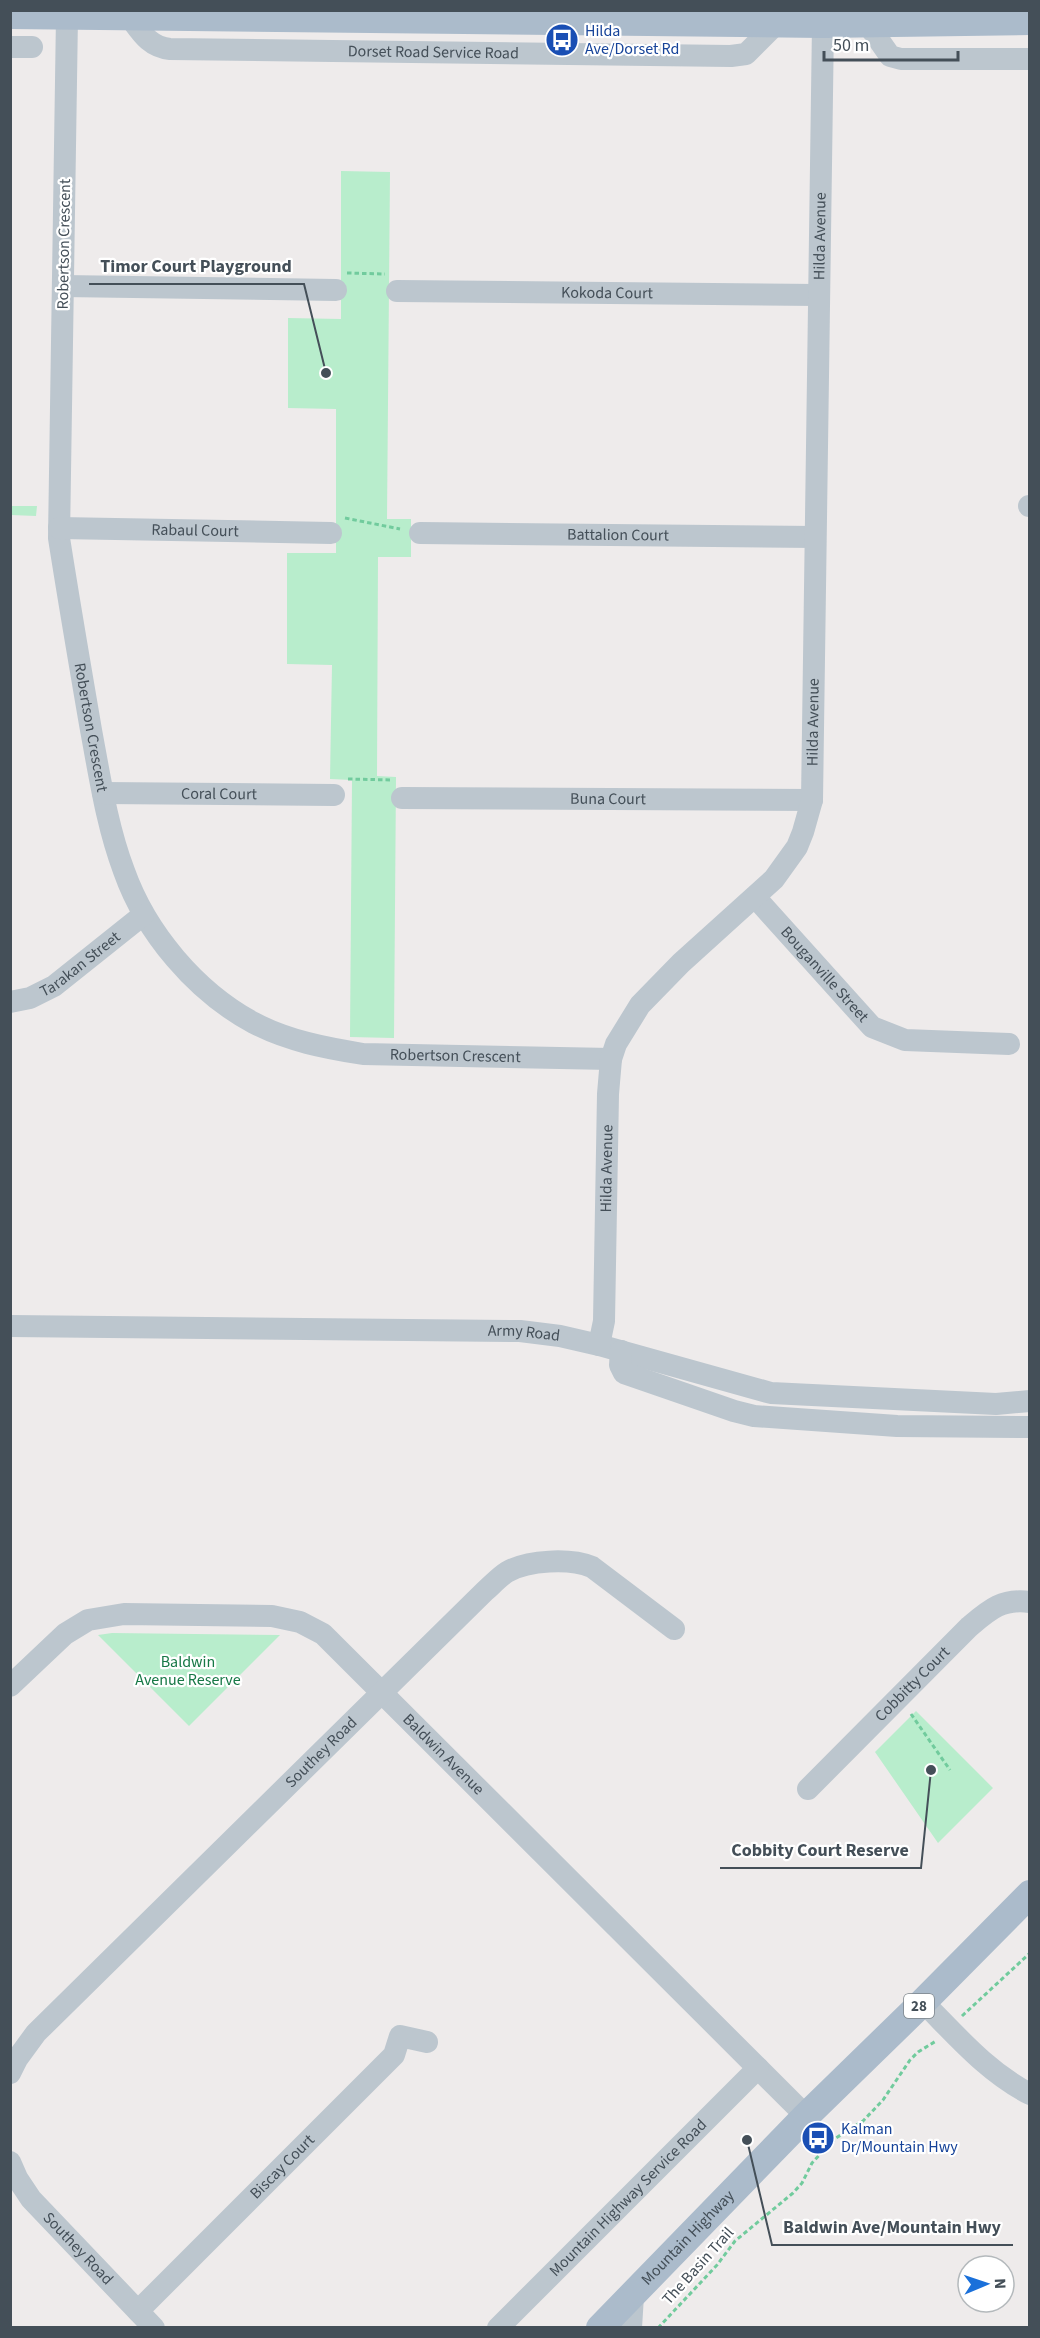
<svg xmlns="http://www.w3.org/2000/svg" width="1040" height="2338" viewBox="0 0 1040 2338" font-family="'Source Sans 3',sans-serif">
	<rect width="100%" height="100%" fill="#eeebeb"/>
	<!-- green -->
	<path fill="#b8edcc" d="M341 171 390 172 387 519H411V557H378L377 776 396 777 394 1038 350 1037 352 780 330 779 332 665 287 664V553H336V409L288 408V318L341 319Z
		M11 506H37L36 516 11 515Z
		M112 1633 280 1635 189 1726 98 1635Z
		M916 1711 993 1788 938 1843 875 1752Z"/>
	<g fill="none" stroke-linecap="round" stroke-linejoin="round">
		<!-- path -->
		<path stroke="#71cb9d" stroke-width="3" stroke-dasharray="4.5 3" stroke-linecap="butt" d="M347 273 385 274
			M345 518 400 529
			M348 779 392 780
			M911 1714 950 1770
			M962 2016 1030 1953
			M658 2328 717 2265 735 2241 793 2193 802 2183 812 2163 823 2151 836 2138 863 2121 883 2100 910 2060 918 2052 936 2041"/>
		<!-- minor -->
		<g stroke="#bcc6ce" stroke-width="22">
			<path id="s1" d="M67 16 59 538C69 602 80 666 91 730 100 778 107 826 124 871 146 933 196 992 254 1023 288 1041 326 1048 363 1054L611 1059"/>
			<path id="s2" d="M129 16C141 32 149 47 170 49L731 56 746 54 776 24"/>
			<path d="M867 23 890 56 901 59H1030"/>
			<path d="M10 47H32"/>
			<path d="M63 286 336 290"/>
			<path id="s3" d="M397 291 818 295"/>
			<path d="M1029 506H1030"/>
			<path id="s4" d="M59 528 331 533"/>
			<path id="s5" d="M420 533 815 537"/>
			<path id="s6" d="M103 793 334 795"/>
			<path id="s7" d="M402 798 812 800"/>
			<path id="s8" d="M755 897 872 1027 905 1040 1009 1044"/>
			<path id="s9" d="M10 1002 30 998 54 986 143 915"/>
			<path id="s10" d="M10 1326 520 1331 560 1336 599 1345 771 1393 996 1404 1030 1401"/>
			<path id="s11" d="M599 1345 604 1321 608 1094 611 1059 616 1044 640 1005 681 963 774 879 797 847 803 832 812 800 823 24"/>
			<path d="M621 1351 620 1365 624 1373 734 1411 754 1416 897 1426 1030 1427"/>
			<path id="s12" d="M10 1686 65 1634 88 1620 124 1614 272 1616 300 1622 323 1634 806 2116"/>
			<path id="s13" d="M808 1789 969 1627C989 1610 1002 1598 1030 1602"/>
			<path d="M923 2002C956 2035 987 2072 1030 2094"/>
			<path id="s14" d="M10 2073 17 2059 36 2033 485 1591C492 1585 499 1577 507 1572 528 1560 570 1558 592 1567L674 1629"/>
			<path id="s15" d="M10 2162 17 2178 31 2199 154 2328"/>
			<path id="s16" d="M138 2311 394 2055 400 2036 427 2042"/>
			<path id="s17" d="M498 2328 758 2068"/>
			<path d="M631 2328 633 2296"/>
		</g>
		<!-- major -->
		<g stroke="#abbbcb" stroke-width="28">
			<path d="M10 15 823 24 1030 21"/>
			<path id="s18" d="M600 2328 806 2116 923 2002 1030 1894"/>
		</g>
	</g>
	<!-- icons -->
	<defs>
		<symbol id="bus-disc" viewBox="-11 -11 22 22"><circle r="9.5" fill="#1a4fb4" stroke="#fff"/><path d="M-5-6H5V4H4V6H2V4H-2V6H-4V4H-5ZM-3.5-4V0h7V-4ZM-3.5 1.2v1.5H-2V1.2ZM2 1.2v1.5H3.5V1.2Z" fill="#fff"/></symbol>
	</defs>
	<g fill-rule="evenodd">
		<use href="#bus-disc" x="543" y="21" width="38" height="38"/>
		<use href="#bus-disc" x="799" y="2119" width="38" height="38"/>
	</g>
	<g text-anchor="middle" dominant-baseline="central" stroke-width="4.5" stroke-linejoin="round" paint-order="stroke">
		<!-- shield labels -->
		<rect fill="#fff" stroke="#7c848a" stroke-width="1.5" x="904" y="1994" width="30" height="24" rx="4.5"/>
		<g font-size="15" font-weight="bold" fill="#444f58">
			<text x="919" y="2006">28</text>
		</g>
		<!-- transit labels -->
		<g font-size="16" fill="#164399" stroke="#fff" text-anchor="start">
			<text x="585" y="31">Hilda<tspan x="585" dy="18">Ave/Dorset Rd</tspan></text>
			<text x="841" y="2129">Kalman<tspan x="841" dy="18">Dr/Mountain Hwy</tspan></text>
		</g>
		<!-- street labels -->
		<g font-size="16" fill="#444f58" stroke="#fff">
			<text stroke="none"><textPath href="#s2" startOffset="318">Dorset Road Service Road</textPath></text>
			<text stroke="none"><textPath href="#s11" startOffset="1185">Hilda Avenue</textPath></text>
			<text transform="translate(64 244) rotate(-89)">Robertson Crescent</text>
			<text stroke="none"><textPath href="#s3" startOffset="210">Kokoda Court</textPath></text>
			<text stroke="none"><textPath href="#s4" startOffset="136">Rabaul Court</textPath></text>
			<text stroke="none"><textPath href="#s5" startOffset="198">Battalion Court</textPath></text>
			<text stroke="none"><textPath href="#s11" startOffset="699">Hilda Avenue</textPath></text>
			<text stroke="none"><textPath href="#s1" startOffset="714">Robertson Crescent</textPath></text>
			<text stroke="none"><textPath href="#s6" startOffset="116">Coral Court</textPath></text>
			<text stroke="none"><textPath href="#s7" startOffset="206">Buna Court</textPath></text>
			<text stroke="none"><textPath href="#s9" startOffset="81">Tarakan Street</textPath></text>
			<text stroke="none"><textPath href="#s8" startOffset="104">Bouganville Street</textPath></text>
			<text stroke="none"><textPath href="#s1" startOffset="1272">Robertson Crescent</textPath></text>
			<text stroke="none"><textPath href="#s11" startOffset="177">Hilda Avenue</textPath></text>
			<text stroke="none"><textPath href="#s10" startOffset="514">Army Road</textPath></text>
			<text stroke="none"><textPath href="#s13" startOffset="148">Cobbitty Court</textPath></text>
			<text stroke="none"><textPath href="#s14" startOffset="448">Southey Road</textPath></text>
			<text stroke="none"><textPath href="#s12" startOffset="512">Baldwin Avenue</textPath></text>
			<text stroke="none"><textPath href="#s16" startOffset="204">Biscay Court</textPath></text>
			<text stroke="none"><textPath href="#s17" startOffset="184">Mountain Highway Service Road</textPath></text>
			<text stroke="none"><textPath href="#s18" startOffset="126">Mountain Highway</textPath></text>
			<text stroke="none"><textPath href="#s15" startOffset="111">Southey Road</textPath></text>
			<text transform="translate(698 2266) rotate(-48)">The Basin Trail</text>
		</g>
		<!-- park labels -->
		<g font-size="16" fill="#177846" stroke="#fff">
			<text x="188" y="1662">Baldwin<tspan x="188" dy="18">Avenue Reserve</tspan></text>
		</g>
	</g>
	<!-- callouts -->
	<path fill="none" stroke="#444f58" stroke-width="2" d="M326 373L304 284H89M931 1770L921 1868H720M747 2140L772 2245H1013"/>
	<g fill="#444f58" stroke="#fff" stroke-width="2">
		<circle cx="326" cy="373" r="6"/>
		<circle cx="931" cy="1770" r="6"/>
		<circle cx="747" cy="2140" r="6"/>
	</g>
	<g font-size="18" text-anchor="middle" font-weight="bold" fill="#444f58" stroke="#fff" stroke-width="4.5" stroke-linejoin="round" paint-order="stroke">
		<text x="196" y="272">Timor Court Playground</text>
		<text x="820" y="1856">Cobbity Court Reserve</text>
		<text x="892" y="2233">Baldwin Ave/Mountain Hwy</text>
	</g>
	<!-- border -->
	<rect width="1040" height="2338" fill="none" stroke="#444f58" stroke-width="24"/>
	<!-- north arrow -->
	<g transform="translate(986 2284) rotate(88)"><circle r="28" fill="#ffffff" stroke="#b4b9bc" stroke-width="1.5"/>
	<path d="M0-4.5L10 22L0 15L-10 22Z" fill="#1a70da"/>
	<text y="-9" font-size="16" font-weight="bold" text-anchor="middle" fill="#444f58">N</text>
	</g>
	<!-- scale -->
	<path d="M824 51v9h134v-9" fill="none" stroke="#444f58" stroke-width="3"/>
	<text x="833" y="51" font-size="18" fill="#444f58" stroke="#ffffff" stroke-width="4.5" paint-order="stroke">50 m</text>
</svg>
